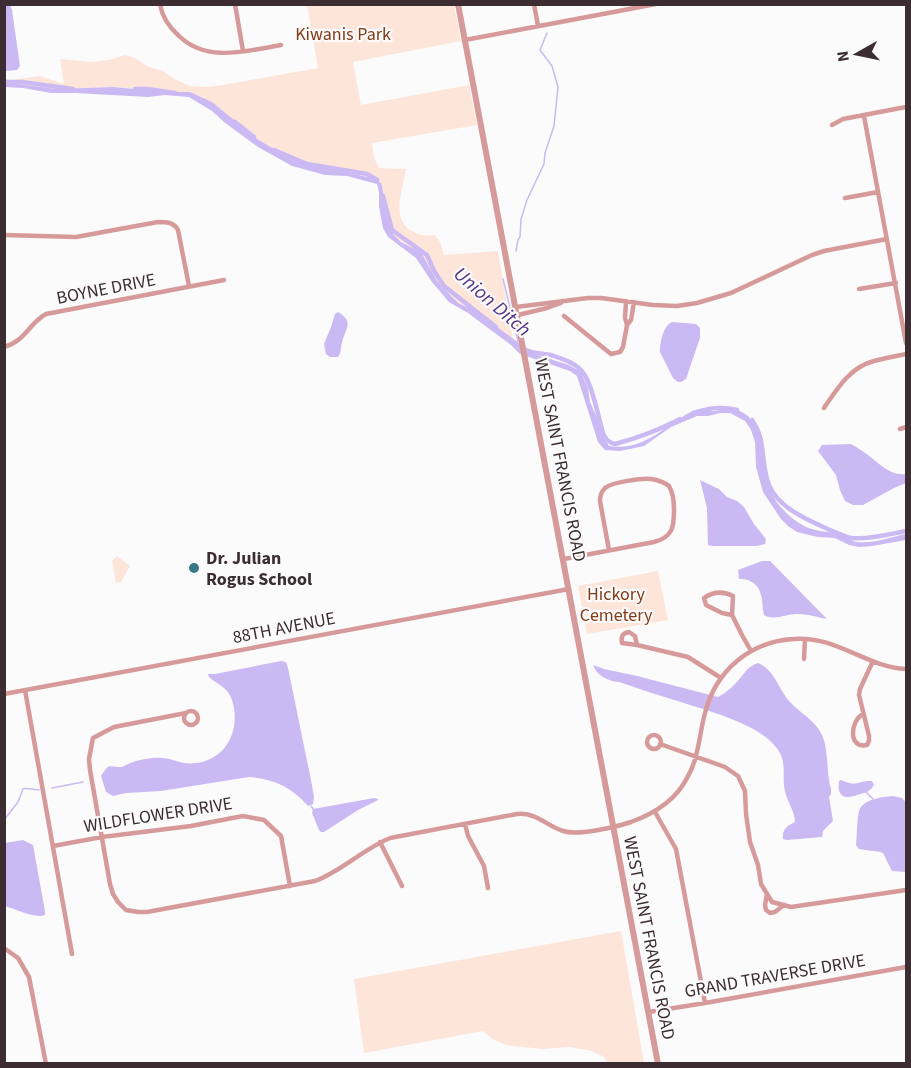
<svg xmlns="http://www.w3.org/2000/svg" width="911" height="1068" viewBox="0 0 911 1068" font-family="'Source Sans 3',sans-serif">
	<rect width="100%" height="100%" fill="#fbfbfb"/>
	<!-- green -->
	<path fill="#fee5da" d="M307 5H454L461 41 353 62 361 105 469 85 477 125 372 143 374 158 379 168 406 169C403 188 390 220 412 231 421 236 425 236 435 235L440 242 444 255 498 251 513 340 475 311 458 303 437 281 422 254 396 238 393 234 388 221 384 202 383 189 368 176 328 170 300 163 292 160 244 131 234 120 212 102 190 92H162L114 87 56 89 5 82 4 79 11 80 40 76 64 84 60 59 92 62 109 60 125 55 135 58 149 67 163 71 176 80 191 86 207 87 223 85 318 68Z
		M117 556 130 566 121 582 116 583 112 561Z
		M658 571 668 620 587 634 578 586Z
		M621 931 644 1063H608L604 1057 592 1051 570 1047 542 1049 506 1045 494 1040 483 1031 364 1053 354 979Z"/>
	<!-- water -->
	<path fill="#cbb9f4" d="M5 4 10 5 12 10 20 66 17 70 5 71Z
		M4 82 56 89 114 87 162 92H190L212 102 234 120 244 131 292 160 310 165 373 178 381 183 382 186 388 221 393 234 401 242 415 249 422 254 437 281 458 303 475 311 534 354 569 365 581 372 588 388 590 402 598 420 603 436 609 446C635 450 651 438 672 424 678 420 684 415 691 412 699 410 707 411 714 411 721 410 730 407 737 410 767 420 760 458 767 482 773 501 787 517 804 526 816 532 828 531 840 534 846 536 850 541 857 542 872 544 891 537 906 534V540L872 546 859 547 849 545 835 538 818 537 797 532 788 526 781 519 763 492 756 467 755 442 751 430 745 421 730 413H720L708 416H697L671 427 644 446 620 451 605 450 598 442 577 376 570 371 520 354 511 345 468 313 449 302 432 282 416 258 388 237 383 228 381 218 379 206V192L377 184 347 176 325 175 292 166 258 147 224 122 212 111 189 97 165 95 148 97 75 93H51L23 88 5 87Z
		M338 312C355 322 345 329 342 343 340 349 342 351 338 357H330L326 354 324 344 331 327 335 314Z
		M672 322 696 324 700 328V338L686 379 681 382H678L673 378 660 352C660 342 663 326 672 322Z
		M851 444C857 447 862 451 868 455 880 464 890 476 906 474V483L894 488 863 505H853L845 501 840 490 836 475 818 451 822 445Z
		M700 480 719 489 727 497 737 501 744 507 754 524 766 539 765 544 757 546H712L708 545 707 508Z
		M762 561H770L827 619C817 617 808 614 797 614 786 614 774 621 764 615 762 607 763 602 761 595 759 584 749 578 739 579L738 570Z
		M281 661 286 662 288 668 311 780 314 797 313 804 308 806C292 787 273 779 249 777L161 791 126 793 113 796 106 792 101 776C110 762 107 767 122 767 133 761 149 757 162 758 170 758 177 762 184 763 209 766 230 751 234 726 236 715 234 699 227 691 222 685 214 682 209 677L208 674H215Z
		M758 663C775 670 778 689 790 702 799 712 816 721 822 735 829 750 826 773 831 789V794L829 797 833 821 823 831 822 837 787 840 783 839C782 829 787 826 795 822 795 811 787 802 785 791 782 779 786 767 781 755 767 725 710 712 681 702 660 696 640 689 619 682 608 681 597 676 593 665L604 669 637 676 718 697C724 694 730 689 735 684 743 676 747 666 758 663Z
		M841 780C858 788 858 780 872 781L874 785C870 792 864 793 857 795 843 800 837 796 839 781Z
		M893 796 902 798 906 802V872L892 871 883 853C875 850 867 851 859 849L856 845C857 836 857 818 859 811 863 799 882 797 893 796Z
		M374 798 378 799V800L358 810 324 832H321L319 830 312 813 313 809Z
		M23 840 33 845 45 911V915C35 919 16 909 5 906V843Z"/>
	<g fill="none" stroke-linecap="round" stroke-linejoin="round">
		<!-- stream -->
		<path stroke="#cbb9f4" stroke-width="1.5" d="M516 251 518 240 520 237 521 219 527 200 544 164 545 153 554 126 558 87 552 66 540 50 547 33
			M503 279 518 341 516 343
			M52 788 83 782
			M866 792 873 799
			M311 806 313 809
			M4 820 18 802 23 789C27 787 33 790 39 790"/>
		<!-- canal -->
		<path stroke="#cbb9f4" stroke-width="4.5" d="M4 82H22L73 89
			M135 89H147L175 93
			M235 122 254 137
			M274 150 307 164 367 174 377 180
			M383 196 392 230 427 255 434 271 444 286 496 327
			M524 349C533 354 542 353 551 355 563 359 577 363 584 374 592 384 599 419 603 433 605 438 609 443 615 444 638 438 659 430 680 419
			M693 413C709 408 721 406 737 410
			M752 420C767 441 760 463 769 485 778 508 810 521 830 530 838 533 844 537 852 538 868 540 890 534 906 531"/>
		<!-- minor -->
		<path stroke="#d79a9a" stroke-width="4.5" d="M160 4C162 17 170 28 179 36 207 63 246 51 281 45
			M235 4 243 51
			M534 4 538 26
			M465 40 656 4
			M864 116 906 343
			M832 125 843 119 906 107
			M845 198 878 192
			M4 235 76 237 158 222C166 222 174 222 178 230L189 286
			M859 289 896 283
			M626 301 625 318 627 325
			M516 307 588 298H601L653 305 677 306 697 303 731 293 812 255 824 251 887 239
			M518 315 547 308 561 303
			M564 316 611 354 620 352 623 347 627 325 631 320 634 302
			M4 347C26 341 28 324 46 314L224 280
			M824 408C837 389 850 367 874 361 885 358 896 356 906 354
			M900 429 906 427
			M564 559 654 542C673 537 674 527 674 509 674 501 673 493 669 486 664 482 658 480 651 479 642 478 612 482 605 488 601 492 600 496 600 501L609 550
			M732 615 722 613 706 605 704 598C714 591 723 591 733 596L732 615 742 635 751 651
			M637 645 622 643C621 637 622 633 629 632L635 636 637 645 688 657 721 678
			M804 659 805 639
			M25 690 72 954
			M4 694 569 589
			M184 718a7 7 0 1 1 14 0a7 7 0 1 1-14 0Z
			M186 713 114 727 93 738 89 759 90 770 110 884 113 894 118 902 126 910 138 912H147L315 881C342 871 363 849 390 838L517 814C536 812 547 826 563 831 578 836 616 827 631 822 653 814 676 800 687 778 699 758 699 735 705 713 716 670 750 642 793 639 835 635 866 667 906 669
			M863 714C850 721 848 749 867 745L869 741V736L859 695 860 689 873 661
			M647 742a7 7 0 1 1 14 0a7 7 0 1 1-14 0Z
			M660 744 725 767 738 776 745 791 746 814 750 842 758 865 761 884 772 902 791 907 906 890
			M655 812 676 849 705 1003
			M465 824 468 836 484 866 488 888
			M380 842 402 886
			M53 846 102 837 191 826 243 816 264 820 281 836 290 886
			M767 894 765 905 766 910 770 913 775 912 784 905
			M4 948 18 958 29 977 46 1064
			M649 1012 705 1003 906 967"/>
		<!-- tertiary -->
		<path stroke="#d79a9a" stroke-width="6" d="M458 4 658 1064"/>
	</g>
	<!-- markers -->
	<circle fill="#36788a" stroke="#fbfbfb" stroke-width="2" cx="194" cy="568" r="6"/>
	<g text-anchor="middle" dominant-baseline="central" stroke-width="4.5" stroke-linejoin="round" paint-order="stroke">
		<!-- park labels -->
		<g font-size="18" fill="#813b17" stroke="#fbfbfb">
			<text x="343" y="34">Kiwanis Park</text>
			<text x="616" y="594">Hickory<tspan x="616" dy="21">Cemetery</tspan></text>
		</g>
		<!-- street labels -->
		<g font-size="18" fill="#3b2d32" stroke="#fbfbfb">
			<text transform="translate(106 289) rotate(-11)">BOYNE DRIVE</text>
			<text transform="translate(560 460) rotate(79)">WEST SAINT FRANCIS ROAD</text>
			<text transform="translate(284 628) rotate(-11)">88TH AVENUE</text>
			<text transform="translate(158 815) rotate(-9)">WILDFLOWER DRIVE</text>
			<text transform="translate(649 938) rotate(79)">WEST SAINT FRANCIS ROAD</text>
			<text transform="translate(775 976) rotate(-10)">GRAND TRAVERSE DRIVE</text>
		</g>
		<!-- poi labels -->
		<g font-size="18" font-weight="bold" fill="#3b2d32" stroke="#fbfbfb" text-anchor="start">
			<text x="206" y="558">Dr. Julian<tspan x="206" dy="21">Rogus School</tspan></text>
		</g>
		<!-- water labels -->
		<g font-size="20" font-style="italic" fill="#563488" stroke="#fbfbfb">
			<text transform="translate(492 302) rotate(41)">Union Ditch</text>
		</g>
	</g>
	<!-- border -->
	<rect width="911" height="1068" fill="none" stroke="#3b2d32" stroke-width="12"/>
	<!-- north arrow -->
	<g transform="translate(857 54) rotate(261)" stroke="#fbfbfb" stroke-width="4.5" paint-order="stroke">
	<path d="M0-4.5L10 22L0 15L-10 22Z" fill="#3b2d32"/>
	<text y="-9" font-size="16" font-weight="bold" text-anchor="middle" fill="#3b2d32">N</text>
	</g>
</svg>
